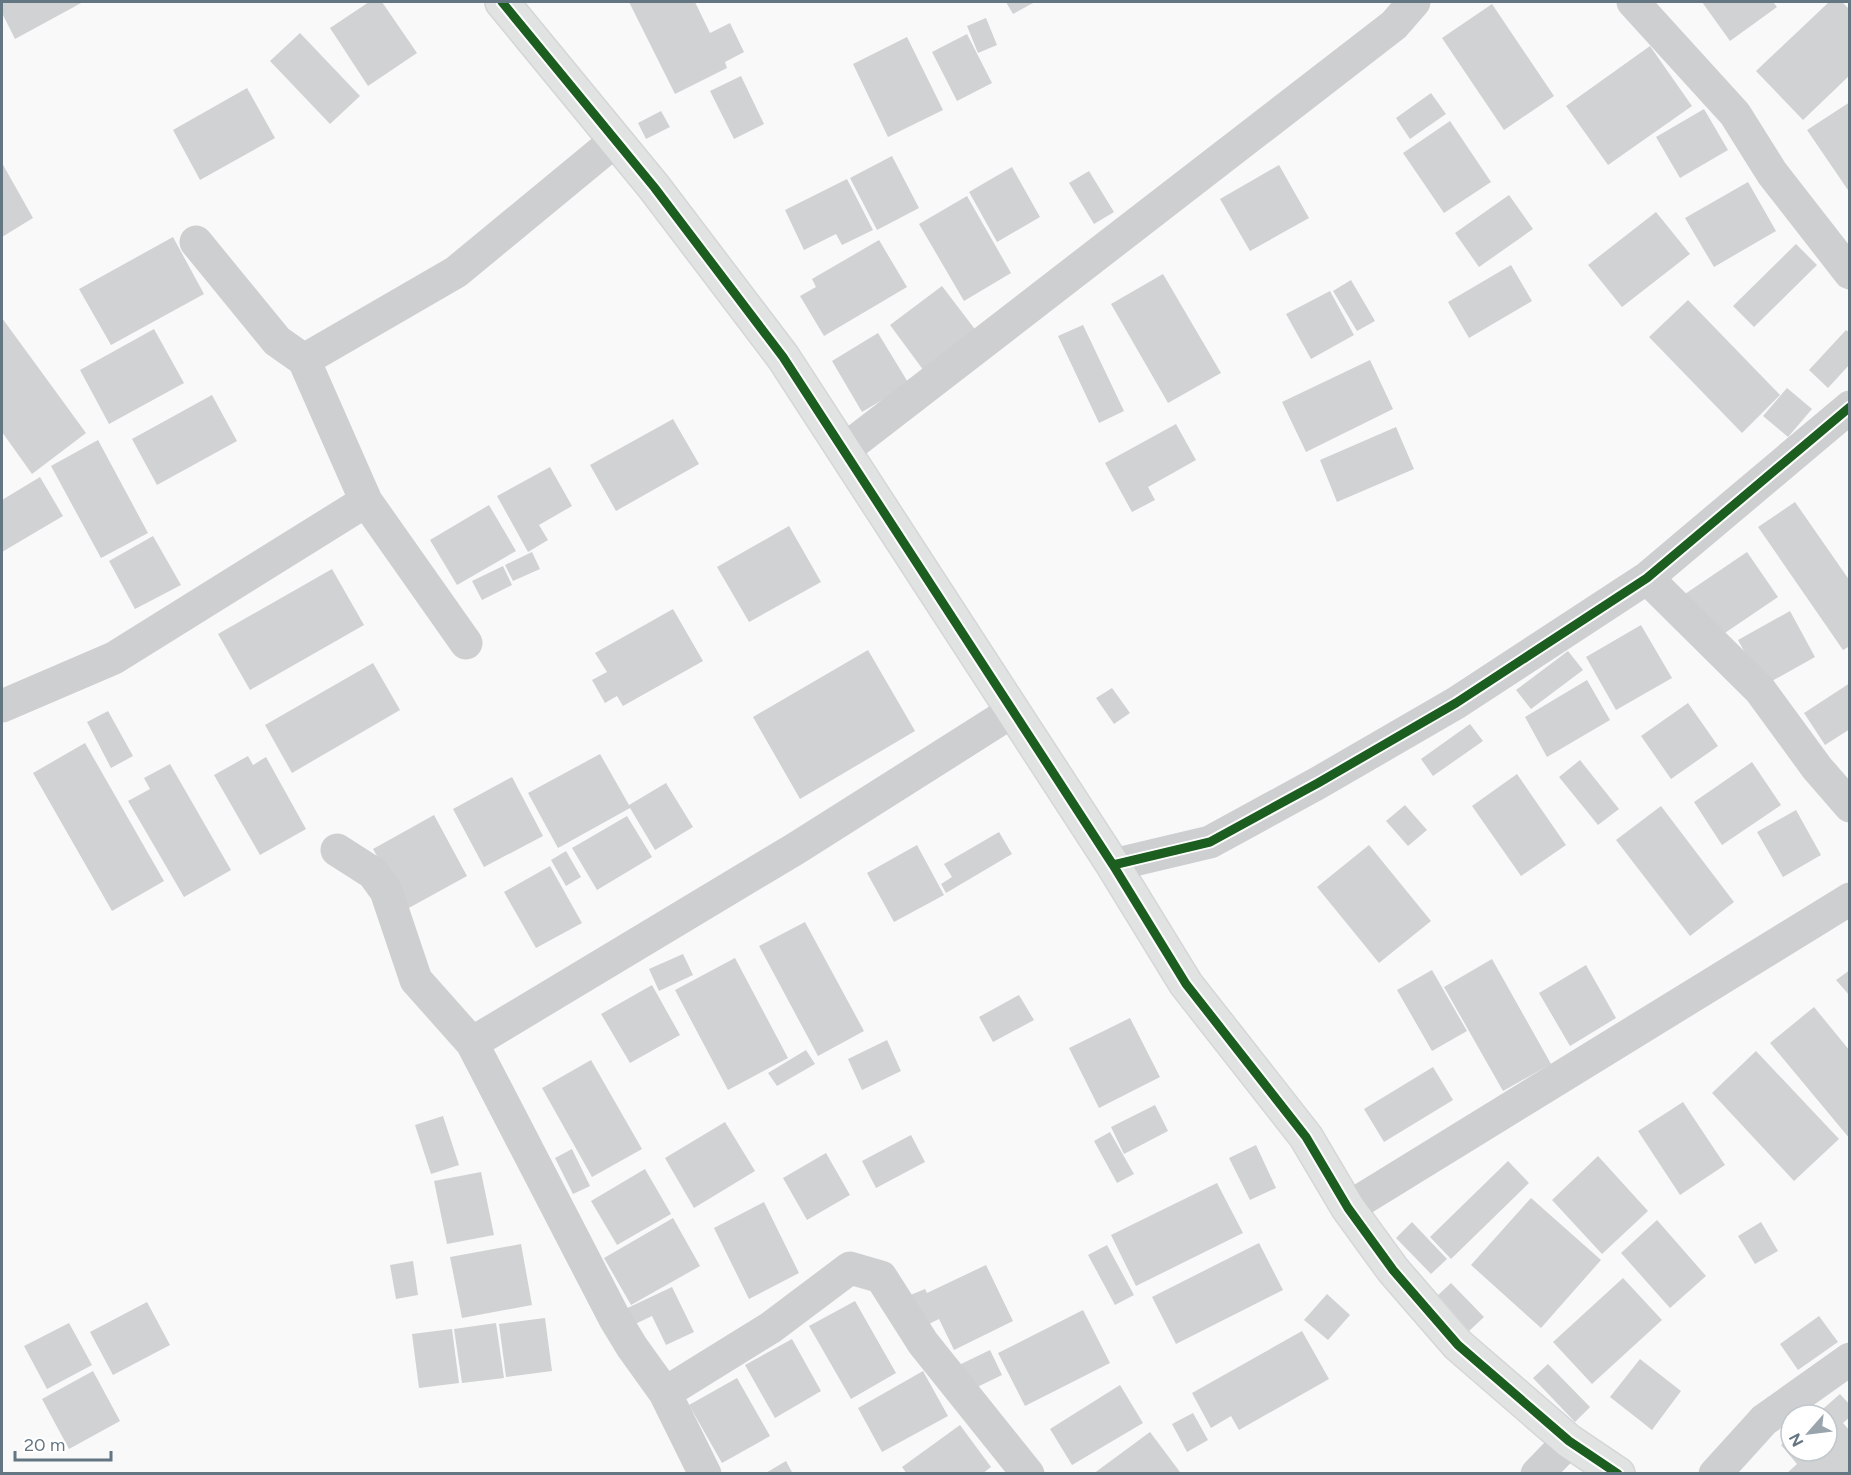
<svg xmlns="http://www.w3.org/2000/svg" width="1851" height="1475" viewBox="0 0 1851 1475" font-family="Figtree,sans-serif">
	<rect width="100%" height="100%" fill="#f9f9f9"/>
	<!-- building -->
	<path fill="#d0d2d3" d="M2 2H83L15 39 2 13Z
		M369 2H382L417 53 368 86 330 28Z
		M629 2H695L710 33 730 23 744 52 725 62 727 68 675 94Z
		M1006 2H1035L1013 14Z
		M1702 2H1773L1777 7 1730 41Z
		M1829 2H1842L1850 10V75L1803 120 1756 71Z
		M1492 4 1554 96 1504 130 1442 38Z
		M986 18 997 45 978 53 967 26Z
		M300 33 360 96 330 124 270 61Z
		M967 34 992 83 957 101 932 52Z
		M907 37 943 110 888 137 853 64Z
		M1650 46 1692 106 1608 165 1566 106Z
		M741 76 764 124 734 139 710 91Z
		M247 88 275 138 200 180 173 130Z
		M1431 93 1446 114 1410 139 1396 118Z
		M1850 102V193L1807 130Z
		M1704 109 1728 150 1680 178 1656 137Z
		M661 111 670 127 646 139 638 123Z
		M1450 121 1491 182 1444 213 1403 153Z
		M892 156 919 208 877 230 850 178Z
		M2 163 33 218 2 237Z
		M1279 165 1309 218 1250 251 1220 199Z
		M1012 167 1040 217 997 242 969 192Z
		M1089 171 1114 212 1094 224 1069 183Z
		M847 179 873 230 842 245 836 234 804 250 785 210Z
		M1748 182 1776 231 1714 267 1685 218Z
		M1509 195 1533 229 1479 267 1455 233Z
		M967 196 1011 273 964 301 919 224Z
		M1656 212 1690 254 1622 307 1588 265Z
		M173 237 204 294 111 345 79 289Z
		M879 240 907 287 824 336 800 296 816 287 812 279Z
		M1796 244 1817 265 1754 327 1733 306Z
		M1511 265 1532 301 1469 338 1448 302Z
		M1163 274 1221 373 1168 403 1111 304Z
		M1351 280 1375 321 1357 331 1333 291Z
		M942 286 977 332 924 371 890 325Z
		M1330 291 1354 335 1311 359 1286 314Z
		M1688 300 1780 395 1742 433 1649 337Z
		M2 318 86 433 32 474 2 432Z
		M1083 325 1124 411 1099 423 1058 336Z
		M154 329 184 383 109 424 80 370Z
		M1846 330 1850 333V364L1828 388 1809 370Z
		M878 333 909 384 862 412 832 361Z
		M1370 360 1393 409 1306 452 1282 402Z
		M1787 388 1812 409 1788 437 1763 416Z
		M212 395 237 441 157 485 132 439Z
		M673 419 699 464 616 511 590 465Z
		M1176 424 1196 460 1148 487 1155 500 1132 512 1105 463Z
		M1396 427 1414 469 1337 502 1320 460Z
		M98 440 148 533 101 558 51 466Z
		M550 467 572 506 539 525 548 540 528 552 497 496Z
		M40 477 63 516 2 552V500Z
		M1795 502 1850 581V646L1843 650 1758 527Z
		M489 505 516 551 457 585 430 540Z
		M789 526 821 582 749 622 717 567Z
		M153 536 181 585 135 609 109 561Z
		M532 552 540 569 513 581 505 565Z
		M1747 552 1778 597 1713 641 1682 596Z
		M503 566 512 585 482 600 472 581Z
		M332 569 364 625 250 690 218 634Z
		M673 609 703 661 623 706 617 696 605 703 592 680 607 672 595 653Z
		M1790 611 1815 657 1763 686 1738 640Z
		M1641 625 1672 678 1616 710 1586 657Z
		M868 650 915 731 800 799 753 717Z
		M1568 651 1583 670 1531 709 1516 690Z
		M373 663 400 710 292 773 265 725Z
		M1587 680 1610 720 1547 757 1525 717Z
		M1850 683V729L1825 745 1804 713Z
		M1112 688 1130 713 1114 724 1096 698Z
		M1688 703 1718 746 1671 779 1641 736Z
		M108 711 133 756 111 768 87 722Z
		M1470 724 1483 741 1433 776 1421 759Z
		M85 743 164 881 112 911 33 773Z
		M600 754 629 805 666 783 693 827 655 850 630 808 558 848 528 793Z
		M248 756 253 765 266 757 306 829 260 855 214 775Z
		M1580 760 1619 809 1598 825 1559 777Z
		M1752 762 1781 805 1722 845 1694 802Z
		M170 764 231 870 184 897 128 801 150 789 144 778Z
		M1517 774 1566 845 1521 876 1472 806Z
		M512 777 543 836 484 867 453 809Z
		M1405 805 1427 830 1408 846 1386 821Z
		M1661 806 1734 902 1690 936 1616 840Z
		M1796 810 1821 855 1783 877 1757 832Z
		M434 815 467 876 407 909 373 849Z
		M627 816 652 857 597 890 572 848Z
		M999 832 1012 854 946 893 941 884 952 877 944 864Z
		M917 845 944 895 894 922 867 873Z
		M1369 845 1431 921 1379 963 1317 887Z
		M566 851 581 877 566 886 551 860Z
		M550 866 582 923 536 948 504 892Z
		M805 922 864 1031 818 1056 759 946Z
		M683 954 693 975 659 991 649 969Z
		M735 958 788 1058 728 1090 675 990Z
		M1492 959 1551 1064 1503 1091 1444 987Z
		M1586 965 1616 1018 1570 1046 1539 993Z
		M1432 970 1467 1031 1432 1051 1397 990Z
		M1850 970V996L1836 980Z
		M652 985 680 1035 630 1063 601 1014Z
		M1019 995 1034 1020 993 1042 979 1017Z
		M1814 1007 1850 1051V1139L1770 1043Z
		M1130 1018 1160 1077 1099 1108 1069 1048Z
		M887 1040 901 1071 862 1090 848 1059Z
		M806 1050 815 1064 777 1086 768 1073Z
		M1756 1051 1839 1139 1794 1181 1712 1093Z
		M591 1060 642 1149 592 1177 542 1088Z
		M1433 1067 1453 1100 1384 1142 1364 1109Z
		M1683 1102 1725 1165 1680 1195 1638 1131Z
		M1155 1105 1168 1131 1124 1154 1111 1127Z
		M443 1116 459 1165 431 1174 415 1125Z
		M725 1122 755 1171 694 1208 665 1158Z
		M1110 1132 1134 1174 1117 1183 1094 1141Z
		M911 1135 925 1162 876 1188 862 1161Z
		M1256 1145 1276 1188 1250 1200 1229 1158Z
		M572 1149 590 1186 573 1194 555 1158Z
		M826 1153 850 1195 807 1220 783 1178Z
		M1598 1156 1648 1211 1602 1254 1552 1200Z
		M1508 1161 1529 1183 1451 1259 1430 1237Z
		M645 1169 671 1214 617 1245 591 1201Z
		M481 1172 494 1235 447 1244 434 1181Z
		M1217 1183 1243 1233 1136 1286 1111 1235Z
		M1531 1198 1601 1260 1541 1328 1471 1265Z
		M764 1202 799 1273 749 1299 714 1228Z
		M673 1218 700 1266 631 1305 604 1258Z
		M1657 1220 1706 1276 1670 1308 1621 1253Z
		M1412 1222 1447 1259 1431 1274 1396 1238Z
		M1761 1222 1778 1251 1755 1264 1738 1236Z
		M1259 1243 1283 1290 1176 1344 1152 1297Z
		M521 1244 532 1305 462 1318 450 1257Z
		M1107 1245 1134 1295 1115 1305 1088 1255Z
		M413 1261 418 1295 396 1299 390 1265Z
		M986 1265 1013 1321 954 1350 939 1319 923 1327 908 1296 925 1289 927 1293Z
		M1623 1278 1662 1320 1592 1384 1553 1342Z
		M1451 1283 1484 1317 1469 1331 1436 1297Z
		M672 1287 694 1332 666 1345 652 1316 629 1327 621 1311Z
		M1327 1294 1350 1315 1328 1340 1304 1320Z
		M855 1301 896 1373 851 1399 809 1326Z
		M147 1302 170 1345 113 1375 90 1332Z
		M1083 1310 1110 1363 1025 1406 998 1353Z
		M1819 1316 1838 1342 1798 1370 1780 1344Z
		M545 1318 552 1371 506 1377 499 1324Z
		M69 1323 92 1365 47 1389 24 1346Z
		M496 1323 504 1378 462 1383 454 1329Z
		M452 1329 459 1383 419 1388 412 1334Z
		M1302 1331 1329 1379 1239 1430 1231 1416 1211 1428 1192 1393Z
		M792 1339 821 1391 775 1418 745 1365Z
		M990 1350 1002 1375 971 1390 959 1365Z
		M1640 1359 1681 1391 1652 1430 1610 1397Z
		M1548 1364 1590 1407 1575 1422 1533 1378Z
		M93 1371 120 1421 69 1449 42 1399Z
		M923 1371 948 1416 882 1452 858 1408Z
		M737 1378 770 1436 722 1463 689 1405Z
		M1120 1385 1143 1423 1072 1465 1050 1429Z
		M1840 1394 1850 1405V1417L1843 1423 1850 1431V1474H1786L1797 1464 1781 1445 1791 1437V1451H1827V1415H1816Z
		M1193 1413 1208 1440 1187 1452 1172 1424Z
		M960 1425 991 1467 982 1474H907L902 1467Z
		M1150 1432 1180 1472 1093 1474Z
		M786 1461 793 1474H764Z"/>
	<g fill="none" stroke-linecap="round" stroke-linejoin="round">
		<defs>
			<path id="secondary" d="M502 2 654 187 783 357 1113 865 1186 984 1306 1137 1348 1208 1393 1270 1458 1345 1569 1441 1618 1474"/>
		</defs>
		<!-- secondary casing -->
		<use href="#secondary" stroke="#d5d6d7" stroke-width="36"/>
		<!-- street -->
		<path stroke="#cecfd0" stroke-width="33" d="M1633 2 1735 114 1772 173 1850 273
			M196 242 277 341 304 360 366 501 466 643
			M304 360 456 272 616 140
			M844 450 1394 25 1414 2
			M1647 578 1760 690 1817 768 1850 806
			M2 706 114 658 366 501
			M337 850 373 873 386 891 416 980 472 1043 615 1319 632 1347 665 1393
			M1113 865 1210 842 1318 783 1456 703 1647 578 1850 407
			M472 1043 795 849 1013 711
			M1348 1208 1850 899
			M705 1474 665 1393 770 1328 850 1268 881 1277 923 1343 1028 1474
			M1537 1474 1569 1441
			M1715 1474 1764 1420 1850 1359"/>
		<!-- secondary -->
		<use href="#secondary" stroke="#e1e2e2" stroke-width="33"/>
		<defs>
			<path id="cycleway" d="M502 2 654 187 783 357 1113 865 1186 984 1306 1137 1348 1208 1393 1270 1458 1345 1569 1441 1618 1474
				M1113 865 1210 842 1318 783 1456 703 1647 578 1850 407"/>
		</defs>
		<!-- cycleway casing -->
		<use href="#cycleway" stroke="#fff" stroke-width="13"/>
		<!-- cycleway -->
		<use href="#cycleway" stroke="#1b5e20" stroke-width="9"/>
	</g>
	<!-- border -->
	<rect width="1851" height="1475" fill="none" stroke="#657683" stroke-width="6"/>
	<!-- north arrow -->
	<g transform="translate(1809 1433) rotate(242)"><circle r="28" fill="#ffffff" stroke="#c1c8cd" stroke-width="1.5"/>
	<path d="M0-4.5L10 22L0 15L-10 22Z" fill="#99a4ac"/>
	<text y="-9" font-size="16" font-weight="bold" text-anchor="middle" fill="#657683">N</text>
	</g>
	<!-- scale -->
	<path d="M15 1451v9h96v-9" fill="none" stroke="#657683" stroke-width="3"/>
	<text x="24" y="1451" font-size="18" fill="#657683" stroke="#ffffff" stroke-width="4.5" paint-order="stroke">20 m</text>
</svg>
